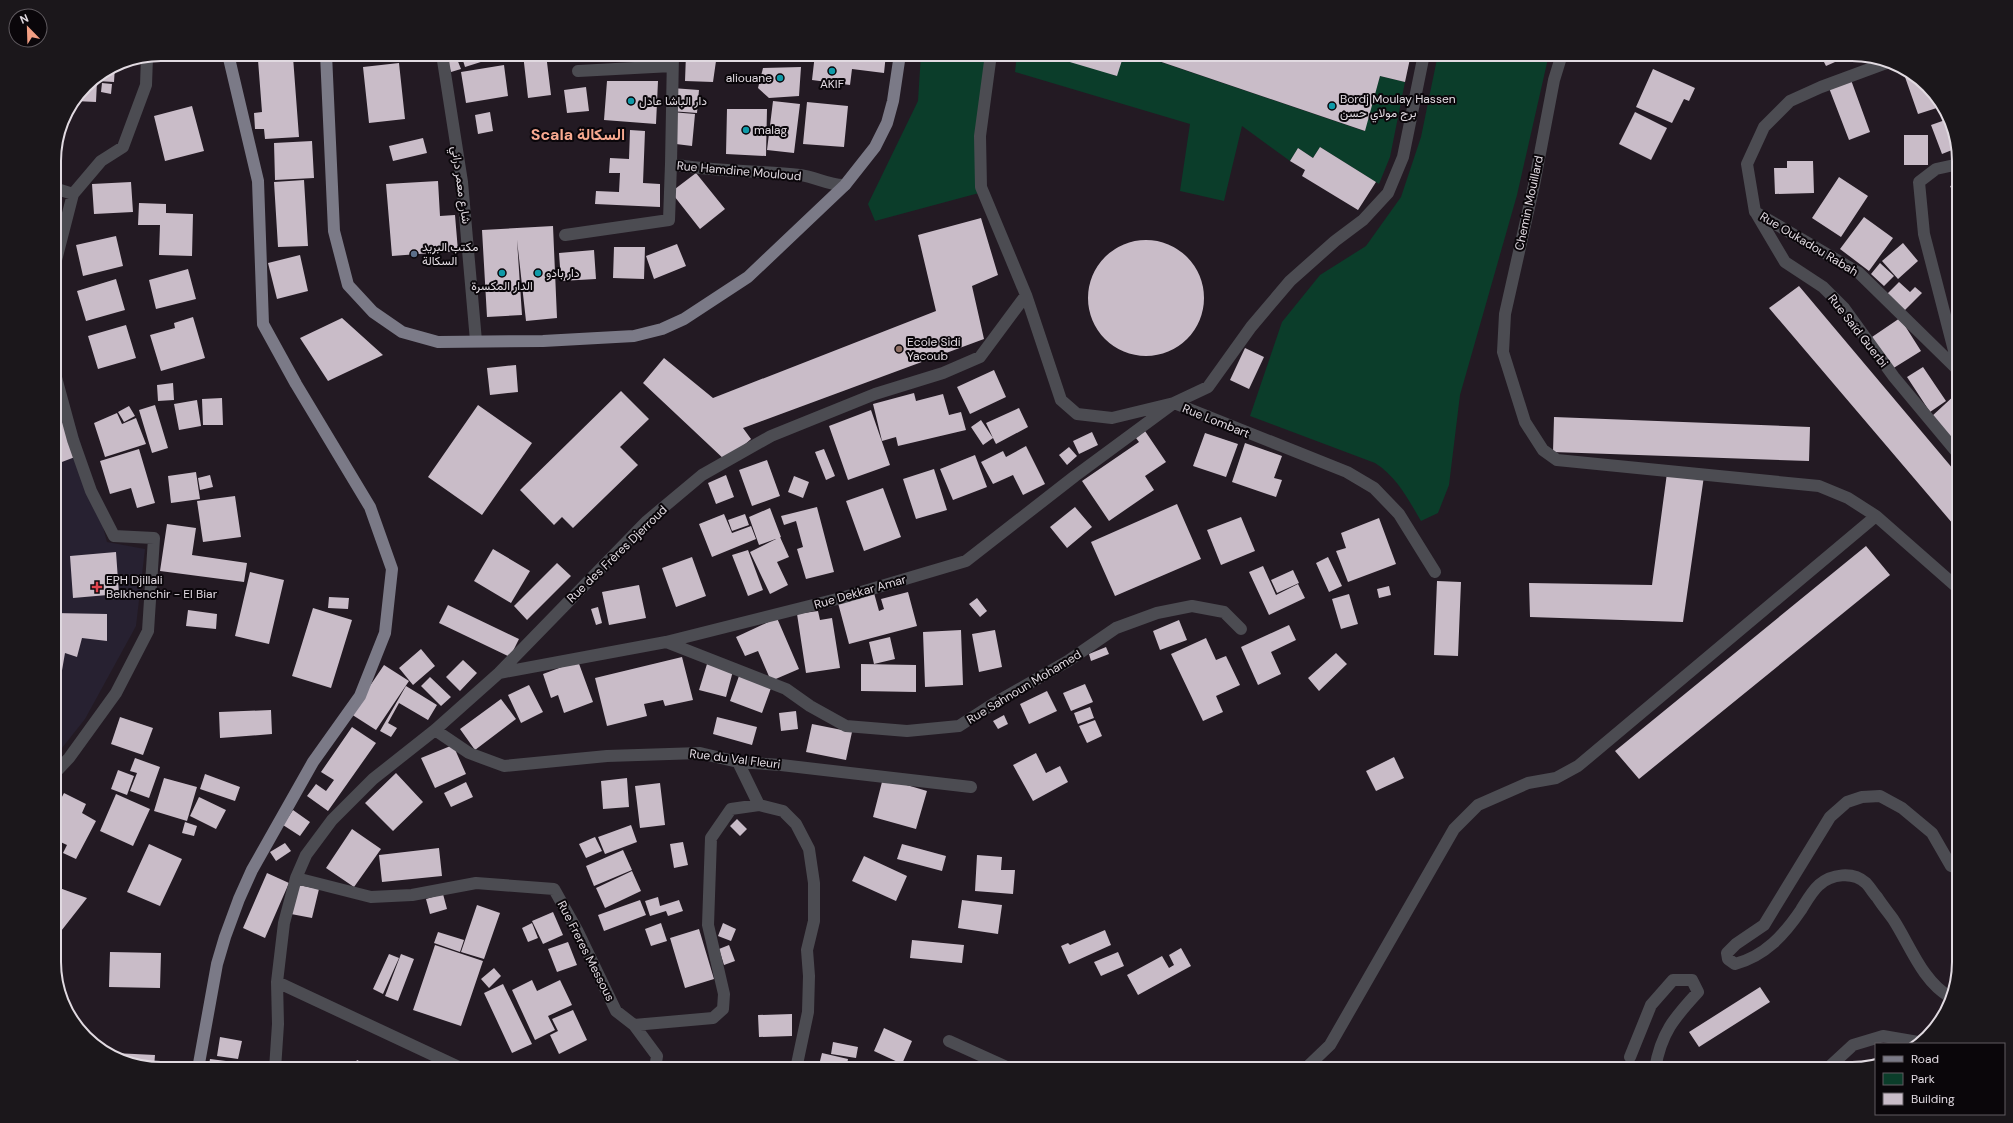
<svg xmlns="http://www.w3.org/2000/svg" width="2013" height="1123" viewBox="0 0 2013 1123" font-family="'DM Sans',Vazirmatn,sans-serif">
	<rect width="100%" height="100%" fill="#231a23"/>
	<!-- medical -->
	<path fill="#272131" d="M54 206 62 230 54 269Z
		M54 358 80 441 107 542 145 549 136 626 85 719 54 758Z"/>
	<!-- green -->
	<path fill="#0b3d2a" d="M921 54H993L979 193 875 221 868 204 918 101Z
		M1017 54H1065L1116 76 1124 54H1137L1364 131 1380 76 1405 82 1390 157 1379 184 1320 147 1313 158 1298 148 1290 161 1242 126 1224 201 1180 191 1190 124 1015 72Z
		M1438 54H1549L1517 195 1460 395 1449 485 1438 513 1421 521C1408 499 1397 477 1375 463L1250 416 1282 322 1320 275 1366 246 1401 197 1421 137Z"/>
	<!-- building -->
	<path fill="#c9bcc8" d="M455 54 461 69 451 72 446 57Z
		M461 54H506L465 67Z
		M523 54H546L551 95 528 98Z
		M686 54H717L713 82 685 81Z
		M815 54H886L884 73 852 69 850 85 812 80Z
		M1065 54H1124L1117 76 1063 60Z
		M1138 54H1411L1405 82 1380 76 1365 131Z
		M1820 54H1842L1844 58 1826 66Z
		M293 57 299 137 265 139 264 129H255L254 113 262 112 258 60Z
		M399 63 405 119 369 123 363 67Z
		M504 65 508 96 466 103 461 72Z
		M115 66 114 82 97 81 96 102 75 101 86 85Z
		M801 67 799 96 769 98 758 88 763 68Z
		M1653 69 1695 88 1689 101 1684 99 1672 123 1636 107Z
		M1912 75 1943 106 1918 114 1905 77Z
		M1851 80 1870 132 1849 140 1829 88Z
		M607 81H658L656 124 604 120Z
		M102 83 112 84 111 94 101 92Z
		M586 87 589 111 567 113 564 90Z
		M672 88 699 90 697 113 670 111Z
		M773 101 800 104 794 153 767 150Z
		M807 102 848 106 844 147 803 144Z
		M192 106 204 151 165 161 154 116Z
		M727 109H767L766 156 726 154Z
		M490 112 493 131 478 134 475 115Z
		M671 112 695 114 692 146 668 143Z
		M1635 112 1667 128 1651 160 1619 144Z
		M1948 119 1957 148 1942 154 1931 125Z
		M630 130 645 131 643 183 660 184V207L595 204 596 191 619 192 620 173H609L610 158 629 159Z
		M1904 135H1928V165H1904Z
		M423 138 427 153 393 161 389 146Z
		M312 141 314 178 275 180 274 143Z
		M1320 147 1376 182 1358 210 1302 176 1305 170 1290 161 1298 148 1313 158Z
		M1787 161H1813L1814 193 1775 194 1774 168H1787Z
		M1959 172V191L1950 187Z
		M696 173 725 209 700 229 671 192Z
		M1839 177 1868 196 1841 237 1812 218Z
		M304 180 308 246 278 247 274 182Z
		M438 181 440 216 455 215 458 251 392 256 386 184Z
		M131 182 133 212 94 214 92 184Z
		M139 203 166 204V213L193 214 192 256 159 255 160 225H138Z
		M1959 216V236H1958L1953 218Z
		M1864 217 1893 238 1869 271 1840 249Z
		M981 218 998 275 972 286 984 339 743 428 751 439 726 461 643 383 664 358 713 398 936 311 918 235Z
		M553 226 557 318 526 321 517 240 522 315 487 317 482 230Z
		M116 236 123 266 83 276 76 245Z
		M1088 298a58 58 0 1 1 116 0a58 58 0 1 1-116 0Z
		M1903 243 1918 261 1898 279 1882 261Z
		M677 244 686 266 654 279 646 256Z
		M614 247H645L644 279 613 278Z
		M594 250 596 279 561 281 559 253Z
		M300 255 308 291 277 299 268 263Z
		M1880 263 1894 276 1884 286 1871 274Z
		M188 269 196 299 156 309 149 280Z
		M116 279 125 310 86 321 77 291Z
		M1899 282 1910 292 1915 287 1922 293 1904 311 1887 294Z
		M1799 286 1959 476V531L1769 308Z
		M193 317 205 358 161 371 150 335 175 328 174 323Z
		M342 318 383 355 328 381 300 338Z
		M1900 318 1921 351 1892 369 1872 337Z
		M126 325 136 358 98 369 88 336Z
		M1245 348 1264 357 1249 389 1230 380Z
		M516 365 518 392 490 395 487 368Z
		M1923 367 1946 401 1930 412 1907 377Z
		M994 370 1006 397 970 414 957 387Z
		M173 383 174 400 158 401 157 385Z
		M621 391 649 419 620 447 638 465 573 528 562 517 554 525 520 490Z
		M914 393 916 401 943 394 949 415 961 412 966 430 898 446 896 437 882 441 873 404Z
		M1957 393 1959 396V435L1953 441 1931 417Z
		M222 398 223 425H203L202 399Z
		M197 400 201 426 179 430 174 404Z
		M155 405 168 448 152 453 139 410Z
		M478 405 532 443 482 515 428 477Z
		M57 406 75 457 54 465V407Z
		M129 406 135 416 124 422 118 412Z
		M1019 408 1028 427 996 444 993 438 983 445 971 427 981 420 993 438 986 423Z
		M871 410 890 465 848 480 829 426Z
		M117 413 122 424 136 418 146 444 105 457 94 423Z
		M1554 417 1810 427 1809 461 1553 452Z
		M1145 431 1166 462 1145 476 1154 490 1109 521 1082 481 1139 442 1136 438Z
		M1092 432 1098 445 1079 454 1073 441Z
		M1205 433 1238 444 1226 477 1193 466Z
		M1245 443 1282 456 1274 478 1282 480 1276 497 1232 482Z
		M1026 446 1045 484 1023 495 1013 475 993 484 981 462 1003 451 1006 457Z
		M1069 447 1077 456 1067 465 1059 455Z
		M139 449 155 503 137 508 131 488 110 494 100 461Z
		M824 449 835 476 826 480 815 452Z
		M975 455 987 487 953 500 940 469Z
		M767 460 780 496 752 506 739 470Z
		M934 469 947 510 916 519 903 479Z
		M196 472 200 499 171 503 168 476Z
		M1667 473 1704 476 1683 622 1530 617 1529 583 1652 585Z
		M210 475 213 487 200 490 198 478Z
		M726 475 734 497 716 504 708 483Z
		M794 476 809 482 803 498 788 492Z
		M883 488 901 537 864 551 846 501Z
		M235 496 241 537 203 542 197 501Z
		M1177 504 1201 559 1115 596 1091 542Z
		M817 507 834 572 806 579 797 549 803 547 796 521 784 525 781 516Z
		M1075 507 1092 527 1067 548 1050 527Z
		M770 508 781 537 759 545 749 517Z
		M724 514 732 533 751 526 756 539 712 557 699 524Z
		M745 514 749 525 732 531 728 520Z
		M1241 517 1255 551 1221 565 1207 530Z
		M1379 518 1396 564 1348 582 1336 551 1346 548 1341 533Z
		M167 524 196 528 192 555 247 563 244 582 160 571Z
		M780 537 789 557 777 562 788 585 770 594 750 552Z
		M1866 546 1890 575 1639 779 1615 751Z
		M493 549 530 571 511 603 474 581Z
		M748 550 763 590 748 596 732 555Z
		M116 552 119 594 73 598 70 556Z
		M692 557 706 596 676 607 662 568Z
		M1328 557 1342 586 1329 592 1316 563Z
		M557 563 571 576 527 620 514 606Z
		M1263 566 1276 595 1298 584 1305 598 1269 615 1249 572Z
		M1293 570 1299 583 1277 593 1271 580Z
		M250 572 284 580 269 644 235 636Z
		M1437 581 1461 582 1458 656 1434 655Z
		M639 585 646 618 609 625 602 592Z
		M1389 586 1391 595 1379 598 1377 589Z
		M908 592 917 626 849 644 838 603 874 593 879 611 884 609 881 599Z
		M1349 594 1358 624 1341 629 1332 599Z
		M329 597 349 598 348 609 328 608Z
		M977 598 987 611 980 617 969 604Z
		M448 605 519 639 510 657 439 623Z
		M598 607 602 623 596 625 591 609Z
		M313 608 352 620 331 688 292 676Z
		M188 610 217 614 216 629 186 626Z
		M818 611 820 620 832 618 840 668 806 673 797 614Z
		M54 613 107 614V641L82 638 77 657 65 653 55 711Z
		M777 618 799 669 771 681 758 651 745 656 736 637Z
		M1179 620 1187 640 1160 650 1153 631Z
		M1289 625 1296 640 1271 652 1281 674 1258 685 1241 647Z
		M961 630 963 685 925 687 923 632Z
		M995 630 1002 667 979 672 972 634Z
		M890 637 895 659 874 664 869 642Z
		M1206 638 1216 660 1226 656 1240 685 1216 696 1223 712 1203 721 1171 654Z
		M1106 647 1109 654 1091 661 1089 654Z
		M421 649 435 666 413 685 399 668Z
		M1336 653 1347 664 1319 691 1308 678Z
		M682 657 693 700 665 706 663 700 644 704 647 716 607 726 595 678Z
		M463 660 477 673 460 691 446 677Z
		M578 661 593 702 564 713 558 695 551 698 543 674Z
		M707 664 733 671 726 697 699 690Z
		M861 664 916 665V692L861 691Z
		M384 665 409 681 376 730 351 714Z
		M739 676 771 688 762 713 730 701Z
		M430 677 451 697 441 706 421 686Z
		M1085 684 1093 702 1071 711 1063 693Z
		M529 685 543 712 521 723 508 695Z
		M406 686 437 705 428 720 399 703 388 723 397 728 391 737 380 731Z
		M1047 691 1057 711 1029 724 1020 704Z
		M501 699 516 719 475 750 460 729Z
		M1090 707 1094 718 1078 724 1074 713Z
		M271 710 272 734 220 738 219 712Z
		M796 711 798 729 781 731 779 713Z
		M1004 715 1008 724 998 729 993 721Z
		M120 717 153 728 143 755 111 744Z
		M717 717 757 727 752 745 713 734Z
		M1095 720 1102 736 1087 743 1079 726Z
		M812 724 852 732 846 760 806 752Z
		M352 727 376 743 328 811 307 796 316 784 326 791 334 780 321 772Z
		M453 745 466 774 435 788 421 758Z
		M1036 753 1046 773 1060 766 1068 782 1033 801 1013 765Z
		M1394 757 1404 778 1376 791 1366 771Z
		M135 758 160 767 149 798 130 791 137 773 130 771Z
		M118 770 134 776 127 795 111 789Z
		M396 773 423 802 393 831 365 803Z
		M205 774 240 787 235 801 200 789Z
		M164 778 197 787 187 821 154 811Z
		M627 778 629 807 603 809 601 781Z
		M883 778 927 791 916 829 873 817Z
		M466 782 473 797 451 807 444 793Z
		M660 783 665 825 640 828 635 786Z
		M64 793 86 804 82 813 96 821 76 859 63 853 67 845 54 839V812Z
		M116 794 150 809 133 846 100 831Z
		M199 797 226 810 216 829 190 816Z
		M293 810 310 822 300 836 283 825Z
		M737 819 747 829 740 836 730 826Z
		M185 822 197 826 194 836 182 833Z
		M631 825 637 842 605 854 598 837Z
		M352 829 381 849 354 887 326 868Z
		M595 837 602 851 586 858 579 844Z
		M683 842 688 865 674 868 670 844Z
		M285 843 291 851 276 861 270 852Z
		M149 844 182 859 160 906 127 892Z
		M902 844 946 856 942 871 897 859Z
		M439 848 442 876 382 882 379 855Z
		M623 850 632 870 594 886 586 866Z
		M977 855 1002 857 1001 870H1015L1013 894 975 891Z
		M864 856 907 876 896 901 852 881Z
		M632 871 641 891 605 908 596 888Z
		M267 873 289 883 265 938 243 928Z
		M298 885 319 889 312 918 291 914Z
		M54 886 87 898 54 940Z
		M443 894 447 909 430 914 426 899Z
		M658 897 660 906 679 900 683 911 668 916 666 911 650 916 645 901Z
		M640 900 646 915 604 931 598 915Z
		M962 900 1002 905 998 934 958 928Z
		M477 905 500 913 484 959 461 952Z
		M553 912 563 935 543 944 532 921Z
		M532 923 538 938 528 942 522 928Z
		M661 923 667 941 651 946 645 929Z
		M723 923 736 929 731 941 718 936Z
		M699 929 714 979 685 988 670 938Z
		M1105 930 1111 945 1069 964 1061 946 1068 943 1070 945Z
		M438 932 464 940 460 952 434 943Z
		M912 940 964 945 962 963 910 958Z
		M568 942 577 965 557 972 548 949Z
		M435 945 483 961 461 1026 413 1010Z
		M729 945 735 961 724 965 719 949Z
		M1181 948 1191 966 1138 995 1127 975 1162 956 1169 968 1174 965 1169 955Z
		M110 952 161 953 160 988 109 987Z
		M1118 952 1124 966 1101 976 1094 962Z
		M389 954 399 958 383 994 373 989Z
		M401 954 414 959 398 1001 385 996Z
		M494 968 501 976 489 988 481 979Z
		M532 980 537 991 560 980 572 1005 548 1016 555 1030 535 1040 512 990Z
		M503 984 532 1044 512 1053 484 993Z
		M1760 987 1770 1002 1699 1047 1689 1032Z
		M573 1010 587 1040 559 1054 550 1035 558 1031 552 1019Z
		M792 1014V1036L759 1037 758 1015Z
		M884 1028 912 1041 902 1064 874 1051Z
		M220 1037 242 1041 238 1059 217 1056Z
		M833 1042 858 1047 856 1058 831 1054Z
		M114 1053 155 1055 154 1067 114 1056Z
		M822 1053 848 1059 846 1069H818Z
		M210 1059 250 1064 249 1069H208Z
		M357 1060 375 1069H352Z
		M723 1064 744 1068V1069H722Z"/>
	<g fill="none" stroke-linecap="round" stroke-linejoin="round">
		<!-- minor -->
		<path stroke="#4c4c52" stroke-width="12" d="M442 54 462 182 476 341
			M673 54 671 164C714 172 757 170 800 175 816 177 830 186 845 185
			M1562 54 1554 80 1534 185 1505 314 1503 352 1525 422 1543 450 1557 460 1819 486 1848 498 1876 516 1959 589
			M1886 63 1821 87 1790 101 1764 127 1747 164 1755 212 1859 273 1959 371
			M578 71 672 66
			M1959 164 1936 169 1919 182 1924 234 1959 370
			M54 188 73 194
			M1756 213 1785 262 1823 287 1844 308 1894 377 1959 455
			M565 235 669 220 671 164
			M54 268 73 194 101 161 123 147 146 85 147 57
			M1026 295 1061 400 1077 414 1112 418 1174 403 1347 472 1374 488 1399 514 1435 572
			M54 370 73 440 91 491 114 536 154 538 148 631 116 693 69 758 54 774
			M666 642 786 689 810 706 846 726 907 731 959 726 993 704 1068 661 1116 628 1157 613 1192 606 1224 612 1241 629
			M499 673 666 642 841 598 966 561 1075 476 1174 403 1208 387 1251 327 1290 281 1335 241 1363 220 1388 193 1403 157 1424 54
			M435 730 469 753 504 766 607 756 700 753 738 762 781 765 971 787
			M738 762 759 805
			M296 878 371 897 412 895 476 883 554 889 578 932 616 1011 634 1025 657 1056 655 1069
			M277 982 463 1069
			M1950 997C1922 981 1910 945 1893 919 1888 912 1882 905 1877 897 1873 893 1870 887 1866 883 1853 871 1831 874 1819 885 1812 891 1806 902 1801 910 1784 935 1765 956 1735 964L1728 959 1727 953 1736 944 1764 925 1830 817 1847 802 1862 797 1880 796 1902 808 1932 833 1951 866 1959 869
			M634 1025 713 1018 723 1009 724 994 708 925 711 838 731 809 759 805 783 811 796 824 809 849 814 883V921L807 950 809 976 808 1012 796 1069
			M949 1041 1011 1069
			M1630 1057 1651 1005 1673 980H1692L1698 992C1674 1018 1661 1033 1655 1069
			M275 1069 278 1024 277 982 284 923 296 878 306 855 332 820 373 779 435 730 499 673 647 521 702 475 771 436 875 394 943 373 980 357 1026 295 981 187 980 136 991 54
			M1305 1069 1330 1045 1454 829 1478 805 1528 783 1556 778 1578 766 1876 516
			M1827 1069 1853 1045 1883 1036 1918 1042"/>
		<!-- major -->
		<path stroke="#7b7a87" stroke-width="12" d="M326 54 334 231 348 285 373 312 402 332 438 342 543 341 634 336 662 329 684 319 748 277 845 185 875 147 887 123 893 101 900 54
			M198 1069 217 964 225 937 239 899 252 870 313 762 360 696 385 633 392 569 370 507 296 384 263 324 258 181 228 54"/>
	</g>
	<!-- markers -->
	<g fill="#0f9aa8" stroke="#0a060a" stroke-width="1.5">
		<circle cx="832" cy="71" r="4"/>
		<circle cx="780" cy="78" r="4"/>
		<circle cx="631" cy="101" r="4"/>
		<circle cx="1332" cy="106" r="4"/>
		<circle cx="746" cy="130" r="4"/>
		<circle cx="502" cy="273" r="4"/>
		<circle cx="538" cy="273" r="4"/>
	</g>
	<circle fill="#5c6f8a" stroke="#0a060a" stroke-width="1.5" cx="414" cy="254" r="4"/>
	<circle fill="#8d6e63" stroke="#0a060a" stroke-width="1.5" cx="899" cy="349" r="4"/>
	<path fill="#e0444e" stroke="#0a060a" stroke-width="1.5" d="M95 581h4v4h4v4h-4v4h-4v-4h-4v-4h4z"/>
	<g text-anchor="middle" dominant-baseline="central" stroke-width="4" stroke-linejoin="round" paint-order="stroke">
		<!-- poi labels -->
		<g font-size="12" fill="#e1dae1" stroke="#0a060a" text-anchor="start">
			<text x="772" y="78" text-anchor="end">aliouane</text>
			<text x="832" y="84" text-anchor="middle">AKIF</text>
			<text x="1340" y="99">Bordj Moulay Hassen<tspan x="1340" dy="14">برج مولاي حسن</tspan></text>
			<text x="639" y="101">دار الباشا عادل</text>
			<text x="754" y="130">malag</text>
			<text x="422" y="247">مكتب البريد<tspan x="422" dy="14">السكالة</tspan></text>
			<text x="546" y="273">دار بادو</text>
			<text x="502" y="286" text-anchor="middle">الدار المكسرة</text>
			<text x="907" y="342">Ecole Sidi<tspan x="907" dy="14">Yacoub</tspan></text>
			<text x="106" y="580">EPH Djillali<tspan x="106" dy="14">Belkhenchir - El Biar</tspan></text>
		</g>
		<!-- street labels -->
		<g font-size="12" fill="#e1dae1" stroke="#0a060a">
			<text transform="translate(739 171) rotate(5)">Rue Hamdine Mouloud</text>
			<text transform="translate(461 185) rotate(82)">شارع معمر دراني</text>
			<text transform="translate(1529 203) rotate(-78)">Chemin Mouillard</text>
			<text transform="translate(1809 244) rotate(31)">Rue Oukadou Rabah</text>
			<text transform="translate(1858 331) rotate(52)">Rue Saïd Guerbi</text>
			<text transform="translate(1216 421) rotate(22)">Rue Lombart</text>
			<text transform="translate(617 554) rotate(-44)">Rue des Frères Djerroud</text>
			<text transform="translate(860 592) rotate(-16)">Rue Dekkar Amar</text>
			<text transform="translate(1024 687) rotate(-31)">Rue Sahnoun Mohamed</text>
			<text transform="translate(735 759) rotate(7)">Rue du Val Fleuri</text>
			<text transform="translate(586 951) rotate(63)">Rue Freres Messous</text>
		</g>
		<!-- district labels -->
		<g font-size="16" font-weight="bold" fill="#f8a990" stroke="#0a060a">
			<text x="578" y="134">Scala السكالة</text>
		</g>
	</g>
	<!-- crop -->
	<path d="M0 0H2013V1123H0ZM161 61H1852A100 100 0 0 1 1952 161V962A100 100 0 0 1 1852 1062H161A100 100 0 0 1 61 962V161A100 100 0 0 1 161 61Z" fill="#1b171b" fill-rule="evenodd"/>
	<path fill="none" stroke="#e1dae1" stroke-width="2" d="M161 61H1852A100 100 0 0 1 1952 161V962A100 100 0 0 1 1852 1062H161A100 100 0 0 1 61 962V161A100 100 0 0 1 161 61Z"/>
	<!-- legend -->
	<rect x="1875" y="1043" width="130" height="72" fill="#0a060a" stroke="#605b60"/>
	<rect x="1883" y="1056" width="20" height="6" fill="#7b7a87" stroke="#605b60"/>
	<text x="1911" y="1063" font-size="12" fill="#e1dae1">Road</text>
	<rect x="1883" y="1073" width="20" height="12" fill="#0b3d2a" stroke="#605b60"/>
	<text x="1911" y="1083" font-size="12" fill="#e1dae1">Park</text>
	<rect x="1883" y="1093" width="20" height="12" fill="#c9bcc8" stroke="#605b60"/>
	<text x="1911" y="1103" font-size="12" fill="#e1dae1">Building</text>
	<!-- north arrow -->
	<g transform="translate(28 28) rotate(337)"><circle r="19" fill="#0a060a" stroke="#605b60"/>
	<path d="M0-3L7 15L0 10L-7 15Z" fill="#f39f84"/>
	<text y="-6" font-size="11" font-weight="bold" text-anchor="middle" fill="#e1dae1">N</text>
	</g>
</svg>
